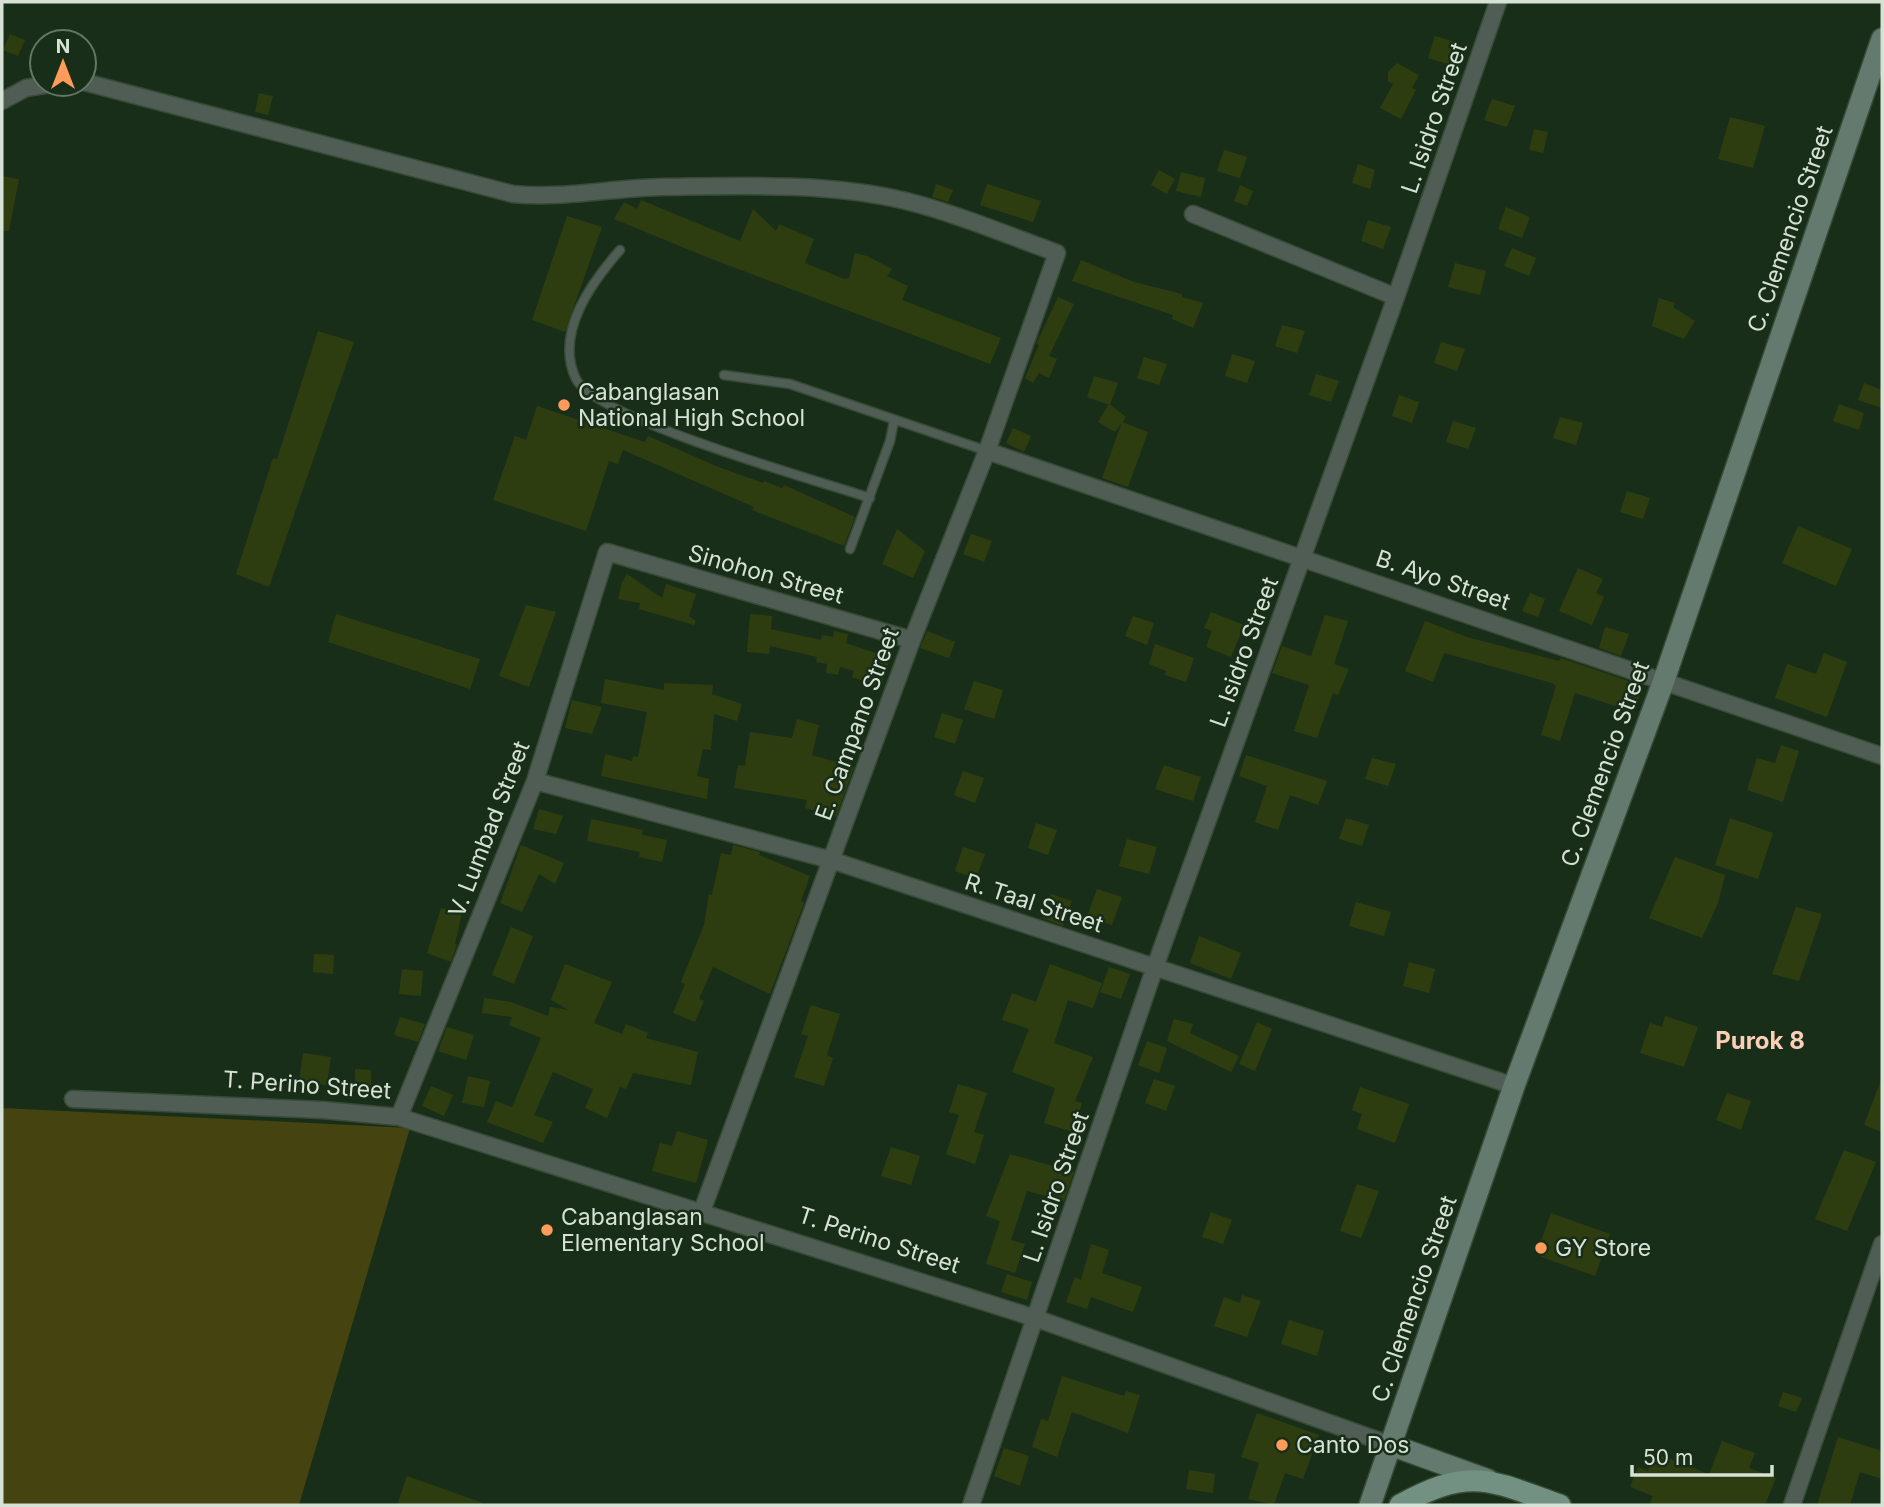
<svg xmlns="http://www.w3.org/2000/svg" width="1884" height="1507" viewBox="0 0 1884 1507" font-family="Inter,sans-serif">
	<rect width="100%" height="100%" fill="#192e19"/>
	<!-- green -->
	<path fill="#45430f" d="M2 1108 410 1128 299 1505H2Z"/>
	<!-- building -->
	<path fill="#2e3d10" d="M10 34 25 40 18 56 3 50Z
		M1435 36 1458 43 1451 65 1428 58Z
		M1397 63 1419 75 1412 88 1416 90 1401 119 1380 108 1393 84 1388 81V72Z
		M259 93 273 96 268 115 255 112Z
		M1492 99 1515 106 1507 127 1484 120Z
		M1730 117 1765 126 1753 168 1718 159Z
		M1534 129 1548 132 1543 153 1529 150Z
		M1224 150 1247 157 1240 178 1217 171Z
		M1358 164 1375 170 1370 189 1352 183Z
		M1159 170 1175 179 1167 194 1151 185Z
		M1181 172 1205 178 1201 197 1176 191Z
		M2 176 19 179 9 231H2Z
		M936 184 953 190 948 202 932 197Z
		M987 184 1041 201 1033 222 980 205Z
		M1240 185 1253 191 1247 206 1234 201Z
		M641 200 740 241 753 209 776 231 779 224 814 239 805 263 844 279 849 278 855 253 867 256 892 269 887 276 908 286 902 300 1001 338 990 364 704 256 614 219 624 202 637 209Z
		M1506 207 1530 217 1522 238 1498 229Z
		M567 216 602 227 565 332 532 320Z
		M1368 220 1391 227 1383 249 1361 241Z
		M1512 248 1536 258 1529 276 1504 266Z
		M1081 260 1134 282 1182 294V297L1203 303 1193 328 1172 319 1173 315 1072 281Z
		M1455 263 1486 271 1480 295 1448 287Z
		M1058 297 1074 304 1049 356 1057 359 1049 378 1039 373 1033 383 1025 378 1039 345 1036 344Z
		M1659 298 1675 303 1673 307 1695 321 1684 339 1652 326Z
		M1282 325 1305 331 1297 353 1275 346Z
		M318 331 354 342 269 587 236 574 273 458 277 459Z
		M1441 342 1465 349 1457 371 1434 363Z
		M1232 354 1255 361 1247 383 1225 376Z
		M1144 357 1167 364 1159 385 1137 378Z
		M1316 374 1339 381 1331 402 1309 395Z
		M1094 376 1118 383 1110 405 1087 397Z
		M1864 383 1882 390V408L1858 400Z
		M1399 395 1419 402 1412 423 1392 416Z
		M1109 404 1126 417 1115 432 1098 422Z
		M1839 404 1864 413 1859 430 1833 421Z
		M537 406 645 442 648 436 716 466 763 483 764 481 782 488 784 485 855 517 844 546 752 510 754 507 623 450 618 464 609 461 586 531 493 500 515 436 526 440Z
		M1560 417 1583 423 1576 445 1553 438Z
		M1453 421 1476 428 1468 449 1446 442Z
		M1122 422 1148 432 1128 487 1102 478Z
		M1013 428 1031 436 1024 452 1006 443Z
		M1627 491 1650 498 1643 519 1620 512Z
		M1798 526 1852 549 1836 586 1782 563Z
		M897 529 925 551 913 578 882 564Z
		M971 534 992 541 984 562 963 554Z
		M1578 568 1603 579 1596 593 1604 597 1592 625 1559 611Z
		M627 574 662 598 666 584 696 594 689 616 696 621 694 625 639 609 640 603 618 599 622 582Z
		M1530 593 1545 599 1538 617 1522 611Z
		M526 605 556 612 529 687 499 676Z
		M1211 612 1244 625 1231 657 1206 647 1212 631 1204 628Z
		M336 614 480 659 470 689 328 642Z
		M750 614 772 616 771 629 821 640 822 635 833 637 834 631 848 634 846 643 890 658 881 687 852 677 854 671 840 667 838 675 826 673 827 664 816 662 817 657 770 646 769 654 747 652Z
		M1325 615 1348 621 1334 664 1349 669 1338 695 1333 693 1317 738 1294 731 1309 685 1272 673 1282 646 1311 656Z
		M1133 616 1154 623 1147 645 1125 636Z
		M1425 621 1467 637 1559 661 1561 658 1643 686 1634 712 1575 693 1560 741 1541 735 1556 686 1552 683 1444 653 1433 682 1405 671Z
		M1605 627 1629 634 1621 656 1599 648Z
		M927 631 955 642 949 658 920 648Z
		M1155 644 1194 658 1186 682 1165 675 1166 671 1149 664Z
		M1824 653 1847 662 1827 717 1775 698 1787 664 1816 674Z
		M605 679 664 690V683L713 685 712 694 742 704 737 721 714 714 711 750 703 749 697 776 709 779 707 799 601 776 605 754 632 761 633 756 638 757 647 712 601 703Z
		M974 681 1003 690 994 719 964 709Z
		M572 700 602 707 592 734 565 728Z
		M942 713 963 720 955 744 934 737Z
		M797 719 819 725 812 755 854 767 836 817 805 808 807 800 734 788 738 765 745 766 750 732 792 738Z
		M1781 745 1799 751 1783 802 1747 790 1757 758 1775 763Z
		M1246 755 1327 781 1318 805 1290 795 1278 830 1255 822 1267 786 1239 776Z
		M1372 758 1396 764 1388 786 1365 779Z
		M1164 765 1201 777 1193 801 1155 789Z
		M963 771 984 778 975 803 954 795Z
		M539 809 563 816 556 834 533 829Z
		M1346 818 1369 825 1362 846 1339 839Z
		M1730 818 1773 833 1758 879 1715 865Z
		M591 819 643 830 642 835 667 840 662 862 639 857 640 852 587 841Z
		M1036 823 1057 830 1048 855 1028 848Z
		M1127 839 1157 847 1149 874 1119 866Z
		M521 845 564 863 555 884 539 874 522 912 500 903Z
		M733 845 760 852 759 855 810 876 801 901 804 903 770 994 713 967 699 999 704 1001 695 1022 673 1013 685 984 681 982 704 925 709 894 712 895 721 853 731 855Z
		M963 847 985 854 976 879 955 871Z
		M1675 857 1725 875 1718 903 1702 938 1649 918Z
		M1097 889 1122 897 1112 925 1087 917Z
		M1051 894 1072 901 1063 926 1042 918Z
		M1356 902 1391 912 1384 936 1349 926Z
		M1796 907 1822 914 1799 981 1772 974Z
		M441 908 462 913 455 944H457L451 962 427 953Z
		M511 927 533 936 514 984 492 975Z
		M1199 936 1241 953 1231 979 1190 963Z
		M314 954 334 955 333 974 313 972Z
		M1409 962 1435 969 1429 993 1403 986Z
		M565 964 612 982 594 1023 622 1034 626 1024 648 1033 646 1038 698 1052 691 1085 633 1073 626 1089 620 1087 607 1118 585 1108 593 1089 553 1072 534 1115 553 1122 543 1143 487 1122 496 1101 512 1107 541 1038 509 1025 512 1017 482 1013 484 998 511 1002 548 1016 550 1007 569 1010 551 1000Z
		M1050 964 1102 983 1093 1008 1068 1000 1054 1043 1093 1057 1075 1101 1082 1103 1073 1132 1044 1123 1055 1088 1012 1072 1029 1029 1002 1020 1012 993 1036 1002Z
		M1109 967 1130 974 1121 999 1100 992Z
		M402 969 423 971 421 996 399 994Z
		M811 1005 840 1014 827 1055 833 1058 824 1086 794 1077 808 1036 801 1034Z
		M1665 1016 1698 1027 1684 1067 1640 1053 1650 1023 1662 1027Z
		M400 1017 425 1024 418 1042 394 1035Z
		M1174 1019 1193 1024 1190 1033 1239 1056 1231 1072 1167 1041Z
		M1257 1022 1272 1029 1255 1071 1239 1064Z
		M447 1027 474 1035 466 1060 438 1051Z
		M1147 1041 1167 1048 1159 1073 1138 1065Z
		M303 1053 331 1057 327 1085 299 1081Z
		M355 1069 371 1070V1085H355Z
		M468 1076 490 1081 484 1107 462 1103Z
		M1154 1079 1175 1086 1166 1111 1145 1103Z
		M1881 1080H1882V1132L1864 1125Z
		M958 1084 987 1093 974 1132 984 1135 975 1164 946 1154 959 1115 949 1112Z
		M431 1086 453 1095 444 1116 422 1106Z
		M1360 1087 1409 1104 1395 1143 1357 1129 1362 1114 1352 1110Z
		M1727 1093 1751 1101 1741 1130 1716 1120Z
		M677 1131 708 1140 696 1183 652 1171 660 1143 672 1146Z
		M891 1147 920 1156 911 1185 881 1176Z
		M1844 1150 1876 1162 1847 1231 1815 1219Z
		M1010 1154 1074 1172 1064 1201 1027 1191 1011 1240 1025 1244 1015 1273 986 1264 1000 1221 986 1216Z
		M1357 1184 1379 1191 1361 1238 1340 1231Z
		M1211 1212 1232 1220 1223 1244 1202 1237Z
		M1551 1213 1610 1234 1595 1276 1536 1255Z
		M1091 1244 1109 1250 1102 1273 1142 1287 1133 1312 1091 1297 1087 1309 1066 1302 1075 1277 1081 1280Z
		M1007 1274 1032 1282 1027 1300 1001 1292Z
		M1242 1295 1261 1301 1247 1337 1214 1326 1224 1297 1240 1303Z
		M1289 1320 1324 1331 1317 1356 1281 1344Z
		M1062 1376 1124 1396 1126 1391 1140 1395 1128 1433 1072 1412 1057 1457 1032 1447 1041 1419 1048 1421Z
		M1783 1392 1802 1398 1796 1412 1778 1406Z
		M1257 1413 1319 1435 1303 1479 1285 1473 1274 1505 1248 1499 1259 1463 1241 1457Z
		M1838 1437 1882 1451V1479L1860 1472 1850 1505H1817Z
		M1722 1441 1755 1453 1749 1468 1776 1478 1765 1505H1649L1653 1496 1630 1487 1638 1467 1648 1471 1655 1453 1709 1474Z
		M1004 1448 1029 1456 1020 1486 994 1476Z
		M1189 1470 1215 1474 1213 1493 1186 1489Z
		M407 1476 483 1503 482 1505H397Z"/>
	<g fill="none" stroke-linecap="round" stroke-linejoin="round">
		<defs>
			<path id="lane" d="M620 250C592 282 554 333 576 379 596 419 819 481 870 498
				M724 375 790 384 987 451
				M850 549 890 441 894 421"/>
			<path id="street" d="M84 82 513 194C563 199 611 188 661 187 742 186 827 182 906 201 958 214 1007 235 1057 253L987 451 912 640 702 1211
				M2 101 26 88 51 84
				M1193 214 1396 297
				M987 451 1882 756
				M535 781 831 860 1514 1086
				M73 1099 323 1110 399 1117 1035 1318 1391 1445
				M399 1117 535 781 607 552 912 640
				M971 1505 1155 967 1396 297 1498 2
				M1792 1505 1882 1244"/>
			<path id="secondary" d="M1391 1445 1488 1480
				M1370 1505 1514 1086 1664 680 1882 39"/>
			<path id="primary" d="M1400 1505C1471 1466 1489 1480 1560 1505"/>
		</defs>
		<!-- lane casing -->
		<use href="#lane" stroke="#374b37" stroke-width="11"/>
		<!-- street casing -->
		<use href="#street" stroke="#374b37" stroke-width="19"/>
		<!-- secondary casing -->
		<use href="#secondary" stroke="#374b37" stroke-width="24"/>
		<!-- primary casing -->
		<use href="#primary" stroke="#374b37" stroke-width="24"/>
		<!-- lane -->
		<use href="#lane" stroke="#4f5d55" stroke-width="8"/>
		<!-- street -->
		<use href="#street" stroke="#4f5d55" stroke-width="16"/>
		<!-- secondary -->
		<use href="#secondary" stroke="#647a6f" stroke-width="21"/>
		<!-- primary -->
		<use href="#primary" stroke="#739182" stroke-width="21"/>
	</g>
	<!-- markers -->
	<g fill="#ff9b5b" stroke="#192e19" stroke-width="2.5">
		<circle cx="564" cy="405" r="7"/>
		<circle cx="547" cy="1230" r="7"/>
		<circle cx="1541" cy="1248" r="7"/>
		<circle cx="1282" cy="1445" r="7"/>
	</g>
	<g text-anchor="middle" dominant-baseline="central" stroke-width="5" stroke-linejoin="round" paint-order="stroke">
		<!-- street labels -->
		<g font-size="23" fill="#d5e2d5" stroke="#192e19">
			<text transform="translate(1434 118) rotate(-71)">L. Isidro Street</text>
			<text transform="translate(1790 229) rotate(-71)">C. Clemencio Street</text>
			<text transform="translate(766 574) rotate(16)">Sinohon Street</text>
			<text transform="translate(1443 580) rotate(19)">B. Ayo Street</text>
			<text transform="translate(1244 652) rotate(-70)">L. Isidro Street</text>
			<text transform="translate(857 724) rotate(-70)">E. Campano Street</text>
			<text transform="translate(1605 764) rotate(-70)">C. Clemencio Street</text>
			<text transform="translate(489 829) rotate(-69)">V. Lumbad Street</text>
			<text transform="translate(1034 903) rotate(18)">R. Taal Street</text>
			<text transform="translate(307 1085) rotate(4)">T. Perino Street</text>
			<text transform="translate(1056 1187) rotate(-71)">L. Isidro Street</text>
			<text transform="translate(879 1240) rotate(18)">T. Perino Street</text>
			<text transform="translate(1414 1299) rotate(-71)">C. Clemencio Street</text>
		</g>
		<!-- poi labels -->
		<g font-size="23" fill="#d5e2d5" stroke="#192e19" text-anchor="start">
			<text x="578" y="392">Cabanglasan<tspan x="578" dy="26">National High School</tspan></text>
			<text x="561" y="1217">Cabanglasan<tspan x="561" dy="26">Elementary School</tspan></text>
			<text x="1555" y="1248">GY Store</text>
			<text x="1296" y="1445">Canto Dos</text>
		</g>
		<!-- neighbourhood labels -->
		<g font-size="24" font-weight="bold" fill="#fbcfb6" stroke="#192e19">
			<text x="1760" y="1040">Purok 8</text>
		</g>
	</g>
	<!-- border -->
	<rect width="1884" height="1507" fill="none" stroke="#d5e2d5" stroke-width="7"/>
	<!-- north arrow -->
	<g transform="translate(63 63)"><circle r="33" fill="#192e19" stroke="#647664" stroke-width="2"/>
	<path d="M0-5L12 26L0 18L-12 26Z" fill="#ff9b5b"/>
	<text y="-10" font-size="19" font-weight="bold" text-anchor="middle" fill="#d5e2d5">N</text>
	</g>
	<!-- scale -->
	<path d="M1632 1465v10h140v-10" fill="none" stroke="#d5e2d5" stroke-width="3.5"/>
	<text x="1643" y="1465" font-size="21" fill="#d5e2d5" stroke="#192e19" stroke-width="5" paint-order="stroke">50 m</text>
</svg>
